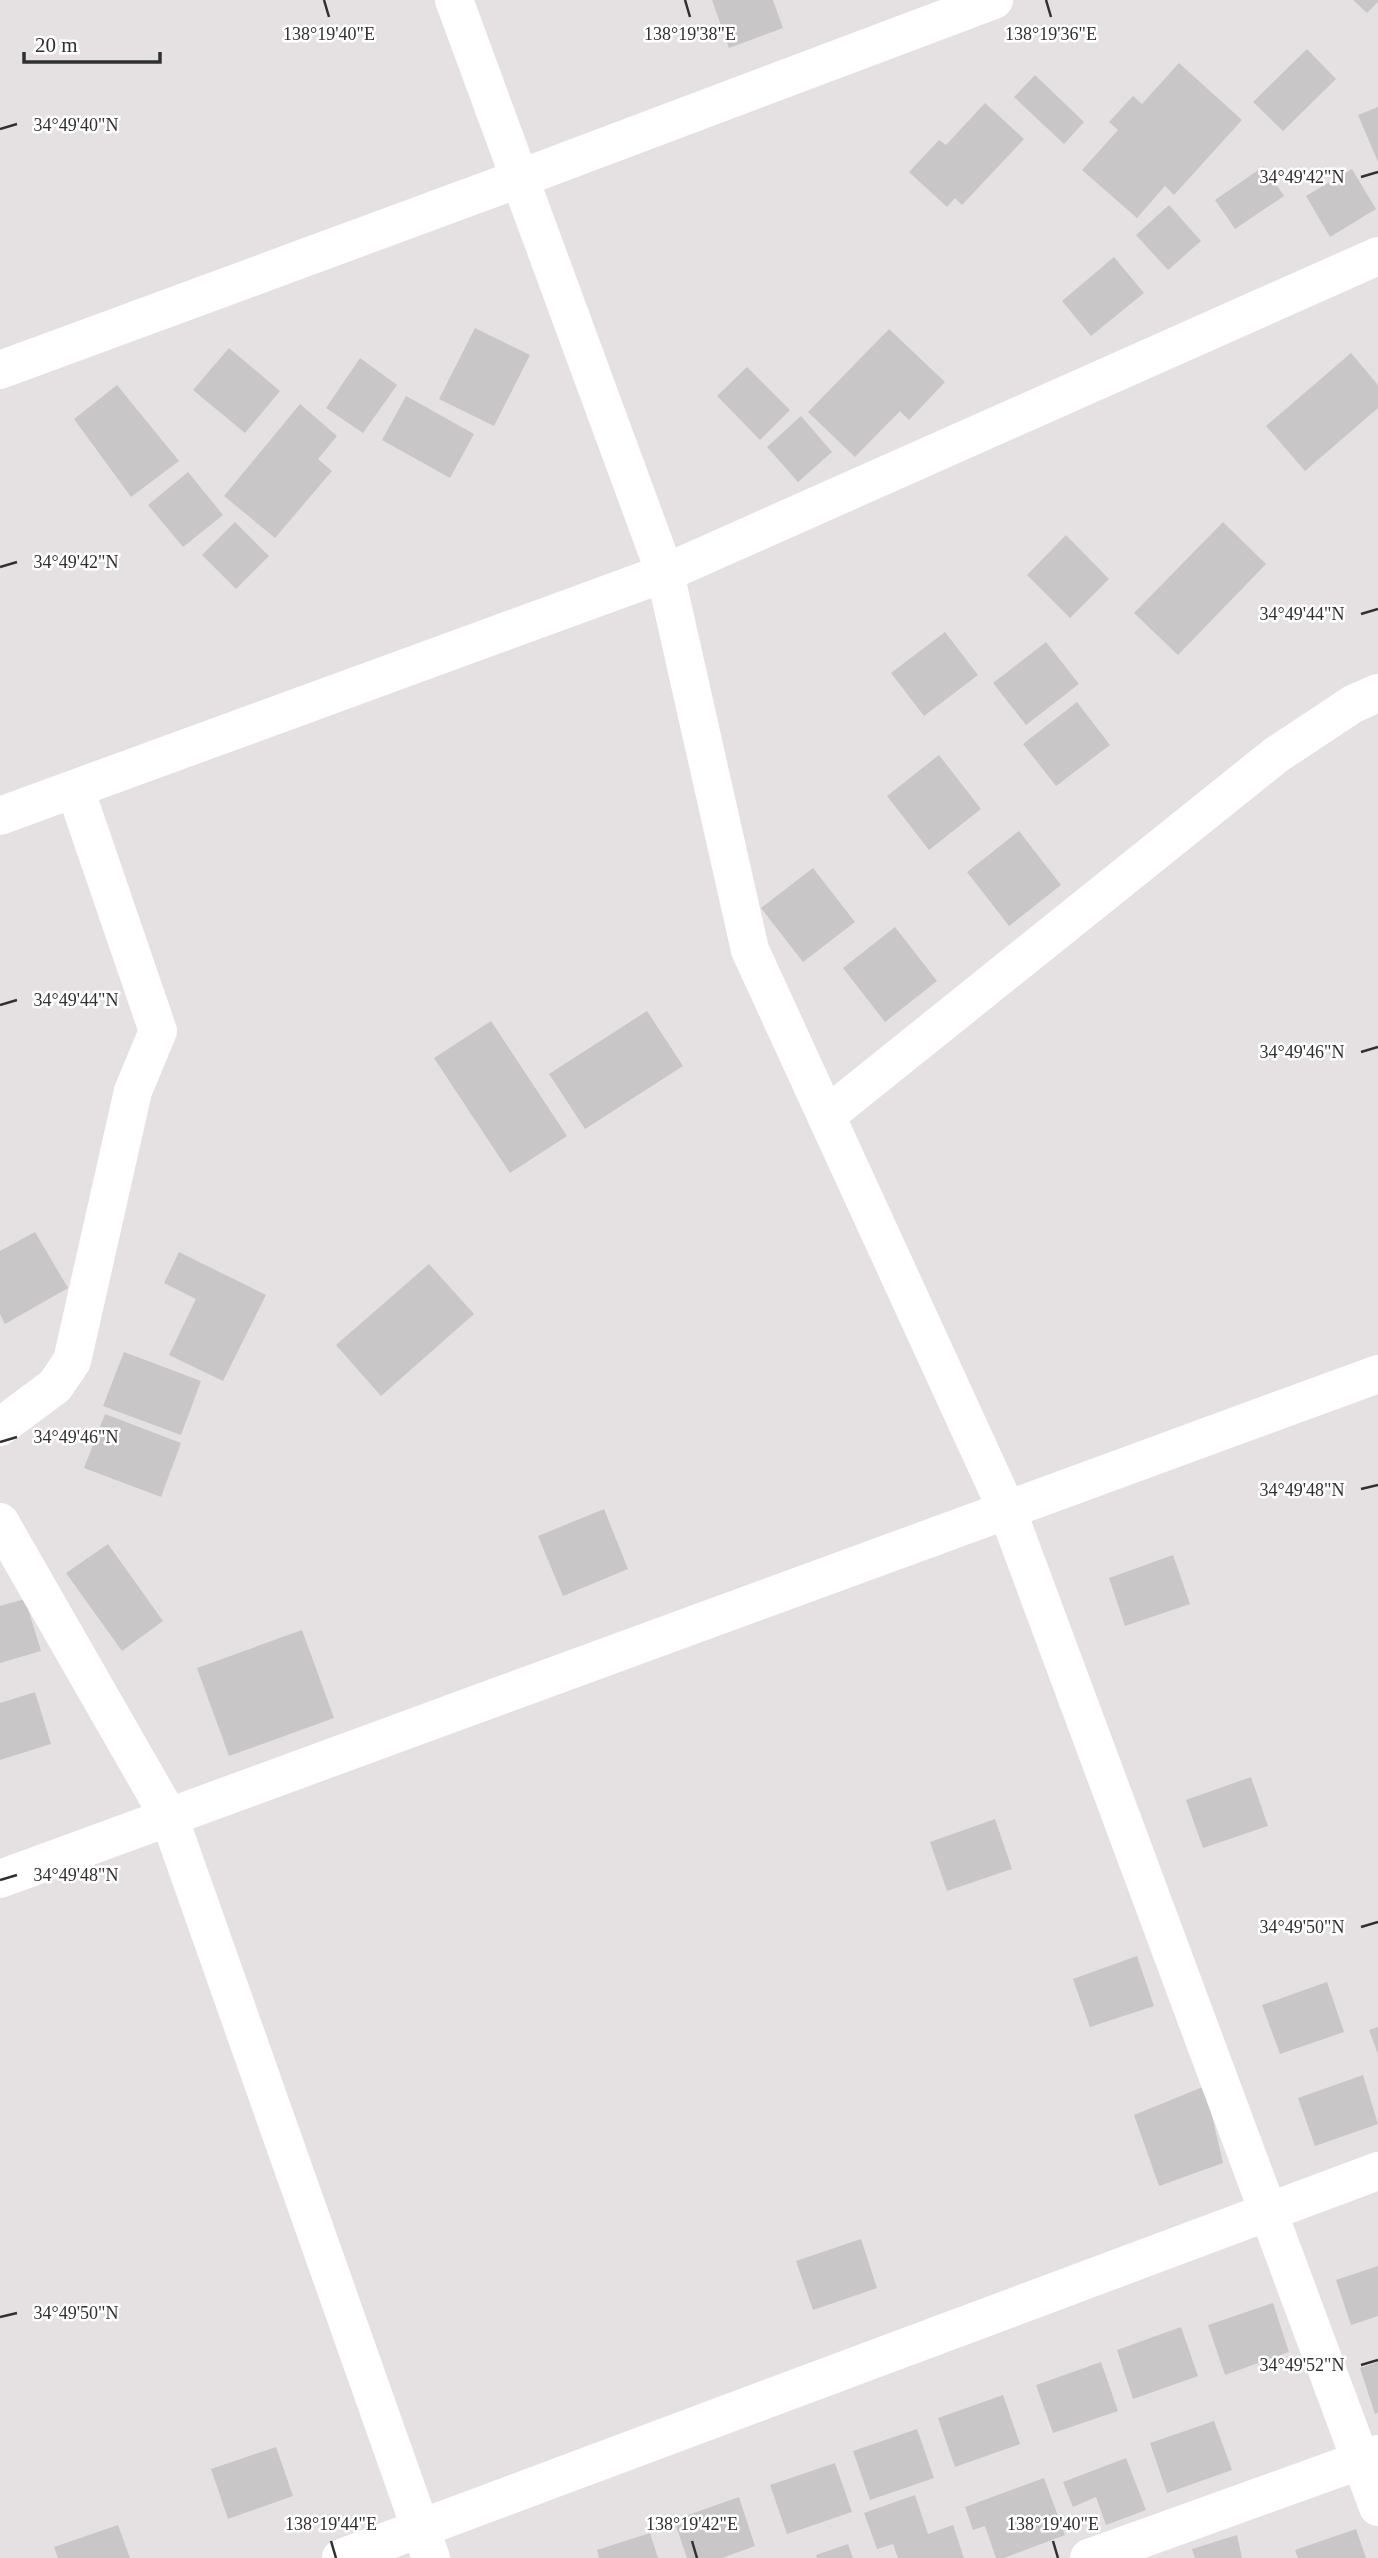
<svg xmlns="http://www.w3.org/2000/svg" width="1378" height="2558" viewBox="0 0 1378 2558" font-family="Georgia,serif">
	<rect width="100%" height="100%" fill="#e5e1e3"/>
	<!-- building -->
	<path fill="#c9c6c7" d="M712 0H773L783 28 729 48Z
		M1353 0H1378V2L1367 13Z
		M1307 49 1336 79 1283 131 1253 102Z
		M1179 63 1242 120 1174 195 1165 186 1137 218 1082 170 1118 130 1109 122 1133 96 1142 104Z
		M1035 75 1084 122 1064 144 1014 97Z
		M985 103 1024 139 962 205 955 198 947 207 909 172 939 140 946 145Z
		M1378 107V162L1358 115Z
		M1264 166 1284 196 1235 229 1215 200Z
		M1352 169 1376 209 1330 237 1306 196Z
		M1169 205 1201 241 1168 270 1136 235Z
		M1114 257 1144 293 1091 336 1062 301Z
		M475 328 530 355 494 426 439 399Z
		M889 329 945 382 909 420 900 411 855 457 808 412Z
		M229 348 280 391 245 433 193 390Z
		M1351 353 1378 385V408L1305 471 1266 426Z
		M360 358 397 385 363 433 326 408Z
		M747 367 790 410 760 440 717 396Z
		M117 385 179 461 131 497 74 419Z
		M406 396 474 434 450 478 382 440Z
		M300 404 337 436 318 459 332 471 275 538 224 496Z
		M801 416 832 452 798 482 767 447Z
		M188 472 223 515 183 547 148 505Z
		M235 522 269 556 236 589 202 555Z
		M1223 522 1266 564 1178 655 1134 613Z
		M1066 535 1109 579 1070 618 1027 575Z
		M945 632 978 675 924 716 891 673Z
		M1046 642 1079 684 1026 725 993 683Z
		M1077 702 1110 745 1056 786 1023 744Z
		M939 755 981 809 929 850 887 796Z
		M1019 831 1061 885 1009 926 967 872Z
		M813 868 855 922 803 962 761 908Z
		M895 927 937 981 885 1022 843 968Z
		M647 1011 683 1066 585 1129 549 1074Z
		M491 1021 567 1136 510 1173 434 1058Z
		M35 1232 68 1288 5 1324 0 1314V1251Z
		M179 1252 266 1295 223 1381 169 1355 196 1299 164 1283Z
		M429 1264 474 1314 381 1396 336 1345Z
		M124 1352 201 1381 181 1435 103 1406Z
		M105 1414 181 1443 161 1497 84 1468Z
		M604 1509 628 1569 563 1596 538 1536Z
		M108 1544 163 1621 122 1651 66 1573Z
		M1173 1555 1190 1604 1125 1626 1109 1578Z
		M25 1599 41 1651 0 1663V1606Z
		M302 1630 334 1718 229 1756 197 1668Z
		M35 1692 51 1744 0 1760V1703Z
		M1251 1777 1268 1826 1203 1848 1186 1800Z
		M995 1819 1012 1869 947 1891 930 1842Z
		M1137 1956 1154 2006 1090 2027 1073 1979Z
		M1327 1982 1344 2032 1280 2054 1262 2005Z
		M1378 2027V2054L1369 2030Z
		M1363 2075 1378 2124 1315 2146 1298 2098Z
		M1205 2086 1223 2163 1159 2186 1134 2115Z
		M861 2239 877 2288 813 2310 796 2261Z
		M1378 2266V2316L1351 2325 1336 2280Z
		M1273 2303 1289 2352 1225 2375 1208 2325Z
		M1181 2327 1198 2376 1133 2399 1117 2350Z
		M1101 2362 1118 2411 1053 2433 1036 2385Z
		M1378 2362V2413L1375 2414 1360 2368Z
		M1003 2395 1020 2444 955 2467 938 2418Z
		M1214 2421 1232 2470 1167 2493 1150 2443Z
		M917 2429 934 2478 870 2500 853 2451Z
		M276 2447 293 2496 228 2519 211 2469Z
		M1126 2458 1146 2510 1106 2525 1096 2497 1073 2507 1063 2482Z
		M835 2463 852 2512 787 2534 770 2485Z
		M1044 2478 1065 2535 1004 2558H996L985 2526 973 2530 965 2507Z
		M915 2495 928 2534 953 2525 964 2558H898L893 2544 877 2549 864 2513Z
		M739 2497 755 2546 722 2558H687L674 2520Z
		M118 2525 130 2558H58L54 2547Z
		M1356 2529 1366 2558H1298L1295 2550Z
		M650 2533 658 2558H599L597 2550Z
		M1237 2535 1242 2558H1195L1192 2549Z
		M848 2544 853 2558H817L816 2555Z"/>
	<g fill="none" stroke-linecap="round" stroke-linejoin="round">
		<!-- street -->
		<path stroke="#fff" stroke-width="38" d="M454 0 665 573 750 950 1007 1510 1378 2507
			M0 370 521 178 994 0
			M0 816 665 573 1378 256
			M826 1116 1276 755 1353 704 1378 693
			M0 1427 55 1386 72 1361 133 1091 158 1031 75 789
			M0 1522 169 1817 431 2558
			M0 1879 1378 1374
			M341 2558 1378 2171
			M1089 2558 1378 2454"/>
	</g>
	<!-- ticks -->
	<path fill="none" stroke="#313031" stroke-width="2.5" d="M324 0 329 17M685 0 690 17M1046 0 1051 17M0 129 17 124M1361 177 1378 172M0 567 17 562M1361 614 1378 609M0 1005 17 1000M1361 1052 1378 1047M0 1442 17 1437M1361 1489 1378 1485M0 1880 17 1875M1361 1927 1378 1922M0 2317 17 2313M1361 2365 1378 2360M331 2541 336 2558M692 2541 697 2558M1053 2541 1058 2558"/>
	<g font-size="18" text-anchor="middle" fill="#313031" stroke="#fff" stroke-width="5" stroke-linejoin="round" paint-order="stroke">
		<text x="329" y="40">138°19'40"E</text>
		<text x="690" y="40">138°19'38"E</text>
		<text x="1051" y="40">138°19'36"E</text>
		<text x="76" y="131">34°49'40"N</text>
		<text x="1302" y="183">34°49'42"N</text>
		<text x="76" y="568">34°49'42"N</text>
		<text x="1302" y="620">34°49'44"N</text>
		<text x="76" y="1006">34°49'44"N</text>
		<text x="1302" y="1058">34°49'46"N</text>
		<text x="76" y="1443">34°49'46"N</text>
		<text x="1302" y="1496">34°49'48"N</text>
		<text x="76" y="1881">34°49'48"N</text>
		<text x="1302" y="1933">34°49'50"N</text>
		<text x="76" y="2319">34°49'50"N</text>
		<text x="1302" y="2371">34°49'52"N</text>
		<text x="331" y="2530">138°19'44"E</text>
		<text x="692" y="2530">138°19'42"E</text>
		<text x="1053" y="2530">138°19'40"E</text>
	</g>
	<!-- scale -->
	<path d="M24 52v10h136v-10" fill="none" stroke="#313031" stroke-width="3.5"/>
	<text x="35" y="52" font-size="21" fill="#313031" stroke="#ffffff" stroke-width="5" paint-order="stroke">20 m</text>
</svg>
